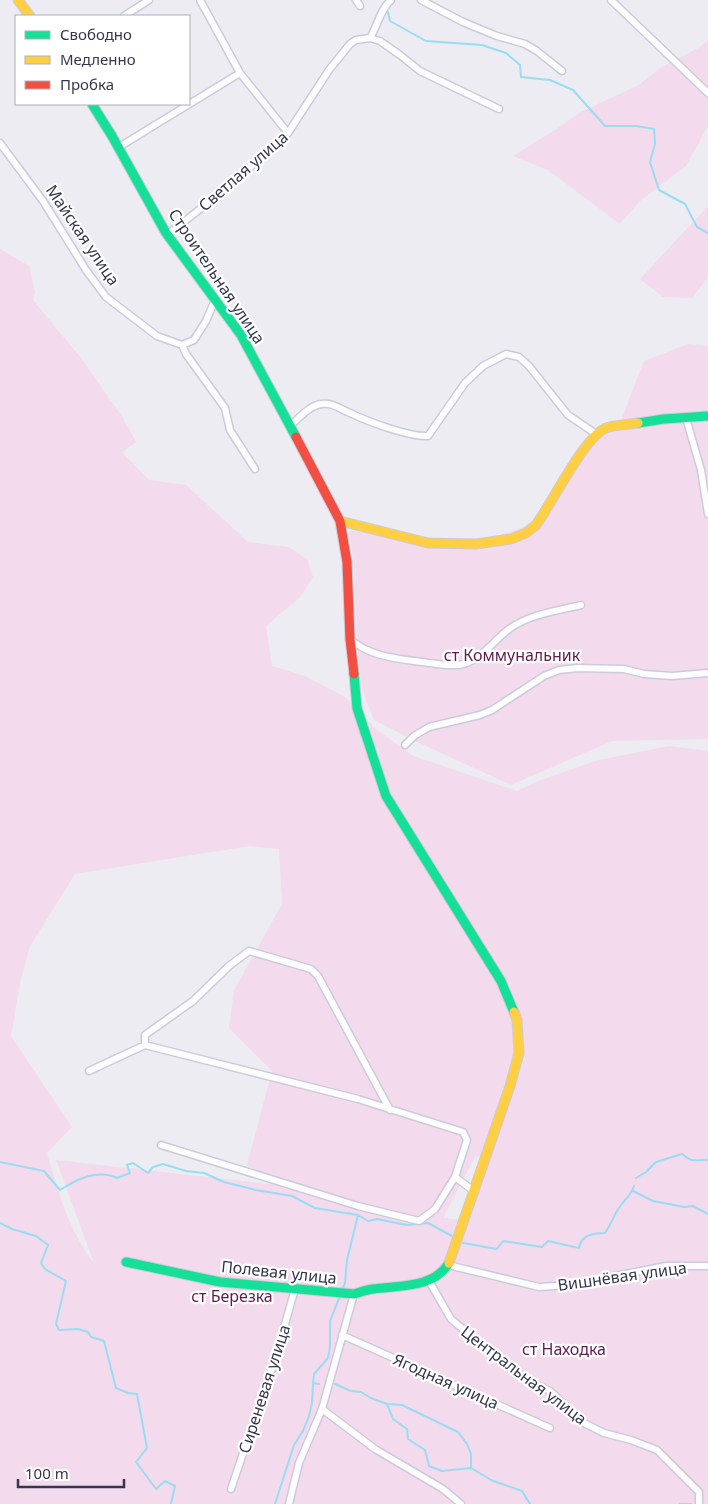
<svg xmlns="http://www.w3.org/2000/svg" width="708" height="1504" viewBox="0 0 708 1504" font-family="'Noto Sans',sans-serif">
	<rect width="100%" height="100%" fill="#ececf2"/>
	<!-- green -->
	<path fill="#f3daec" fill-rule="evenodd" d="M708 40V126L686 166 640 201 620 224 548 170 513 156 555 130 581 112 639 85 660 68 700 47Z
		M708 206V277L692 298 663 297 640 279Z
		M0 249 29 266 35 292 33 300 81 358 123 418 136 442 122 452 149 480 186 485 248 542 289 547 307 559 313 577 300 597 266 626 272 666 305 676 345 697 376 729 413 756 517 791 538 781 599 760 669 746 708 751V1504H0ZM249 846 279 849 282 904 234 990 229 1028 272 1071 247 1165 277 1185 56 1160 94 1263C68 1229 59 1194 47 1153L72 1127 11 1036 20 983 30 946 75 874ZM483 1155 462 1220 443 1218 475 1157Z
		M688 344 708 346V739L612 741 511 785 413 740 374 720 361 686 356 625 354 563 349 531 402 532 426 537 456 539 483 538 501 535 526 526 539 515 592 433 620 423 644 361Z"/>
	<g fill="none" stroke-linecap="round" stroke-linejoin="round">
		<!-- stream -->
		<path stroke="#99ddf3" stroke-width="2" d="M388 12 390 21 426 41 482 45 506 53 520 65 521 77 550 80 573 90 605 126H636L654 129 655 144 650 162 659 190 685 204 697 227 708 233
			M0 1162 44 1171 60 1190C77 1179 97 1169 117 1178L130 1173 127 1165 133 1163 148 1173 153 1167 163 1164 186 1171 204 1173 224 1182 256 1190 292 1196 315 1208 358 1215 368 1221 377 1219 407 1225 428 1223 452 1236
			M636 1178 646 1172 656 1162 682 1154C694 1164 695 1159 708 1160
			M633 1191 653 1201 684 1207 693 1206 708 1214
			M0 1223 12 1229 36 1236 48 1245 41 1263 45 1269 66 1281 56 1324 59 1330 78 1329 88 1332 91 1337 104 1341 116 1388 128 1393 137 1394 147 1448 136 1462 156 1489 165 1481 175 1486 171 1504
			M463 1243 497 1249 503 1241 542 1247 548 1241 579 1248C581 1235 593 1233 605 1233 610 1226 613 1218 617 1211 622 1202 631 1196 634 1186
			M342 1290 345 1283 347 1260 358 1215
			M319 1384 313 1383 314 1374 328 1358 330 1347V1321L340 1296
			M335 1384 351 1391 361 1392 371 1398 387 1404 393 1419 407 1429 408 1439 425 1450 429 1466 442 1471 471 1468 491 1480 522 1491 530 1504
			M387 1404 402 1405 458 1432 467 1444 471 1454V1468
			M275 1504 294 1445 303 1431 309 1416 312 1403 313 1384
			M680 1504H691"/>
		<defs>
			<path id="street" d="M200 0 240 73 288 133
				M356 0 360 6
				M421 0 463 22 497 36 525 44 537 51 562 71
				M611 0 708 93
				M124 16 149 0
				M370 38C378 25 380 10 391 0
				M0 143 43 201 86 270 106 297 157 336 182 345 194 340 206 321 215 300
				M119 147 240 73
				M167 235 227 188 288 133 329 70 350 44 356 40 370 38 380 41 400 55 420 71 499 109
				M182 345 186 354 225 408 230 430 255 469
				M686 418 701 470 708 514
				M290 426C299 418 309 406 321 404 332 402 340 409 350 413 369 422 409 437 428 436L465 383 483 366 506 354 519 357 529 366 568 415 596 434
				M350 639C371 658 402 659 429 663 440 664 453 667 464 664 483 658 493 641 509 629 530 614 556 611 581 605
				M405 745 414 736 429 727 480 715 492 710 544 676 559 670 578 668 624 669 644 674 672 676 708 673
				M145 1045V1035L193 1001 229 966 249 951 311 969 318 976 390 1110
				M89 1071 145 1045 358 1099 463 1132 467 1140 455 1177 475 1192
				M161 1145 358 1206 419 1221 435 1209 455 1177
				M448 1265 539 1287 570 1285 666 1266H708
				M429 1281 451 1319 508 1367 525 1379 550 1391 584 1423 604 1433 631 1440 657 1450 699 1492V1504
				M342 1335 550 1428
				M322 1409 375 1449 443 1489 461 1504
				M231 1489 275 1359 295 1289
				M289 1504 299 1463 322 1409 354 1294"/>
			<path id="fast" d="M92 104 112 136 166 233 241 335 296 437
				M638 423 664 419 708 416
				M354 674 357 708 386 796 501 981 514 1012
				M126 1262 220 1282 354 1294C360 1292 367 1290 373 1289 400 1285 433 1289 449 1263"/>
			<path id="slow" d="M18 0 30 16
				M340 521 428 543 476 544 511 539 526 533 536 525C552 503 583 440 604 429 613 424 628 425 638 423
				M449 1263 510 1086 519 1053 517 1020 514 1012"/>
			<path id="jam" d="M296 437 340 521 347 562 350 639 354 674"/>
		</defs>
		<!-- street casing -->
		<use href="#street" stroke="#cbccda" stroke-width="9"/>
		<!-- fast casing -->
		<use href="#fast" stroke="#cbccda" stroke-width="11"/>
		<!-- slow casing -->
		<use href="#slow" stroke="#cbccda" stroke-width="11"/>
		<!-- jam casing -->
		<use href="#jam" stroke="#cbccda" stroke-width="11"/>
		<!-- street -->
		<use href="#street" stroke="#fcfcfd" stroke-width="6"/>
		<!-- fast -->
		<use href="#fast" stroke="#16e098" stroke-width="9"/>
		<!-- slow -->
		<use href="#slow" stroke="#ffcf43" stroke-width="9"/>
		<!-- jam -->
		<use href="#jam" stroke="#f24e42" stroke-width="9"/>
	</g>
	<g text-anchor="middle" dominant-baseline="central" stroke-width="4.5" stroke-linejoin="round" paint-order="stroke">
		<!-- street labels -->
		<g font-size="16" fill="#35374e" stroke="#fff">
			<text transform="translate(243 171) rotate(-41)">Светлая улица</text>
			<text transform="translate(83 235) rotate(56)">Майская улица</text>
			<text transform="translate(217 276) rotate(56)">Строительная улица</text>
			<text transform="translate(279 1272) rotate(6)">Полевая улица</text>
			<text transform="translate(622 1276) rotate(-8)">Вишнёвая улица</text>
			<text transform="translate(524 1375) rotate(37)">Центральная улица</text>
			<text transform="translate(446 1381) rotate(24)">Ягодная улица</text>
			<text transform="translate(264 1389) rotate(-72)">Сиреневая улица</text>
		</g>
		<!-- park labels -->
		<g font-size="16" fill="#601b4e" stroke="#fff">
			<text x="512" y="655">ст Коммунальник</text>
			<text x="232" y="1296">ст Березка</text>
			<text x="564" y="1349">ст Находка</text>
		</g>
	</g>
	<!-- legend -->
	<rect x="15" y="15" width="175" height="90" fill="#ffffff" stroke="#aeafb8"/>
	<rect x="25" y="31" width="25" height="8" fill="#16e098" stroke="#aeafb8"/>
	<text x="60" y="40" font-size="15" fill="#35374e">Свободно</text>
	<rect x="25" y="56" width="25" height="8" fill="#ffcf43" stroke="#aeafb8"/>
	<text x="60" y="65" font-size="15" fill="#35374e">Медленно</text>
	<rect x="25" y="81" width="25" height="8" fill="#f24e42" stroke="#aeafb8"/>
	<text x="60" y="90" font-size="15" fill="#35374e">Пробка</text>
	<!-- scale -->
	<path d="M18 1479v8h106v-8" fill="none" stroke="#35374e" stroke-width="2.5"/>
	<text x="25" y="1479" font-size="15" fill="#35374e" stroke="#ffffff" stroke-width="4" paint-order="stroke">100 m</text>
</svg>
